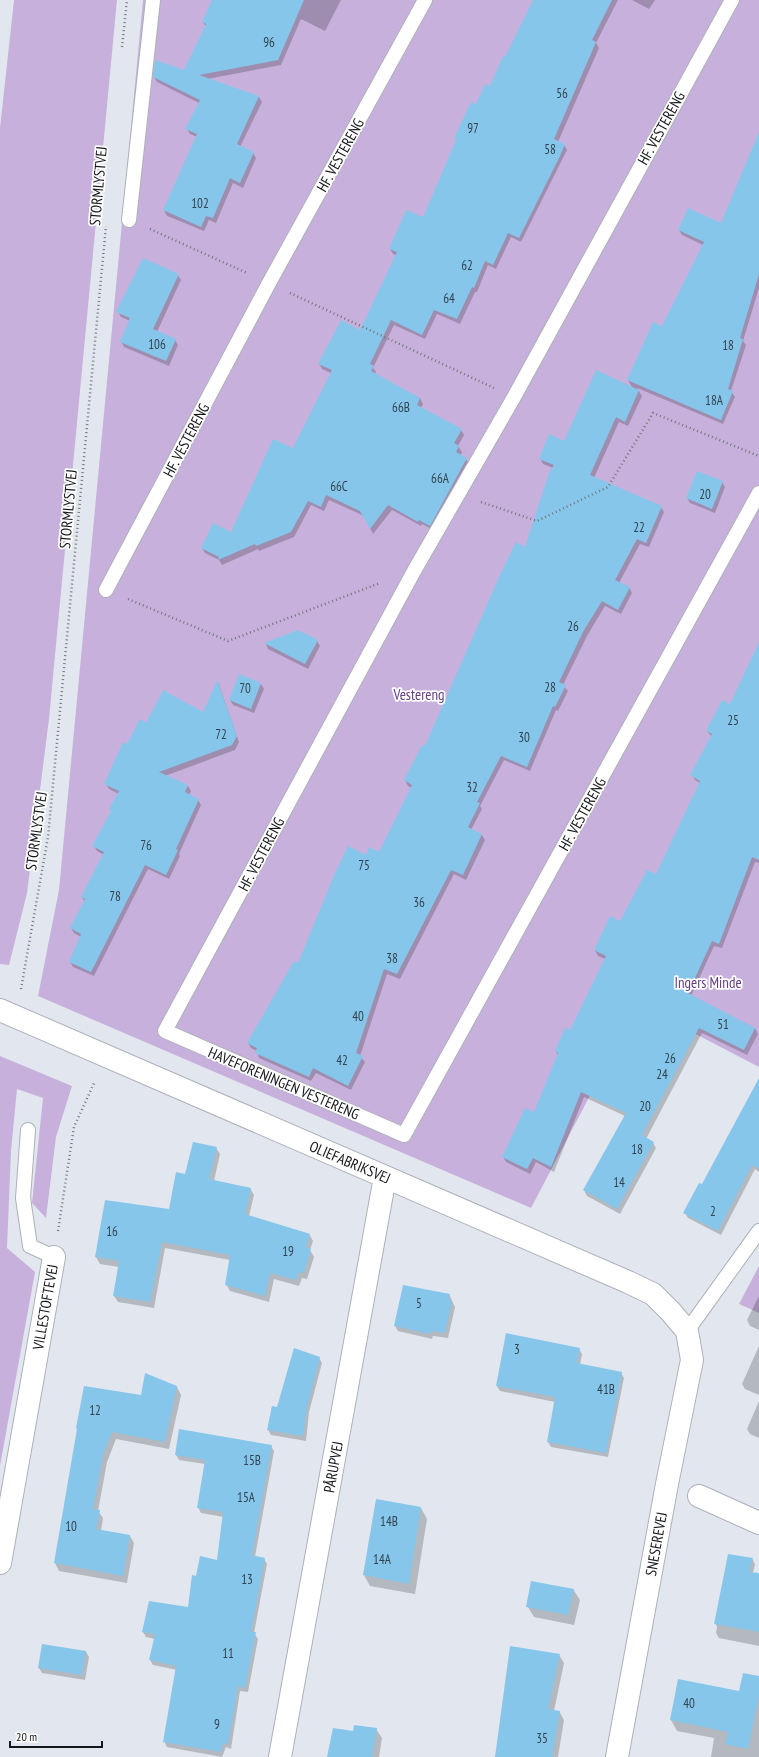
<svg xmlns="http://www.w3.org/2000/svg" width="759" height="1757" viewBox="0 0 759 1757" font-family="'PT Sans Narrow',sans-serif">
	<rect width="100%" height="100%" fill="#e2e7ef"/>
	<!-- green -->
	<path fill="#c7b1dc" d="M14 0H117L49 719 27 893 9 965 0 964V128Z
		M143 0H759V1067L638 1004 531 1208 38 996 59 890Z
		M0 1056 72 1086 56 1137 46 1218 32 1203 43 1098 17 1089 11 1151 7 1248 35 1272 0 1466Z
		M759 1266V1313L739 1304Z"/>
	<!-- shadow -->
	<path fill="#0003" d="M213 0H341L325 31 301 19 281 65 207 79 259 97 262 102 240 147 253 153 256 158 243 188 233 183 216 223 209 220 204 231 167 216 164 210 197 137 190 134 187 129 199 103 157 82 154 77 184 71 206 27 203 22Z
		M535 0H618L596 43 599 48 558 142 564 145 567 150 521 242 511 237 496 269 488 265 477 292H475L460 324 437 314 425 339 394 325 373 368 376 372 375 375 420 398 423 404 421 408 461 430 464 435 458 446 462 452 460 456 466 459 469 464 433 530 422 524 421 526 392 510 373 534 364 516 329 500 324 511 311 505 294 537 259 551 258 549 222 565 219 560 205 553 202 548 231 534 293 449 331 373 322 369 319 364 360 332 396 255 393 254 390 249 423 219 457 141 455 138 491 87Z
		M632 0H655L649 9Z
		M759 154V288L743 341 746 345 731 391 735 397 723 424 637 388 642 396 628 426 619 422 594 478 661 507 664 512 649 547 640 544 619 583 629 587 632 593 621 614 605 606 587 636 563 685 568 691 558 711 556 710 530 771 504 760 480 806 482 809 471 830 482 835 485 840 466 880 454 874 400 979 387 974 360 1056 365 1062 351 1090 316 1073 311 1081 259 1058 257 1051 251 1048 248 1043 366 857 379 853 412 788 408 786 405 780 426 748 525 548 553 468 543 464 540 458 564 442 632 387 628 380 663 328 703 245 682 235 679 230 721 224Z
		M178 275 181 280 157 332 175 340 178 345 169 366 124 347 121 341 130 321 121 317 118 312Z
		M722 482 725 487 715 513 690 503 687 498Z
		M298 631 317 641 320 646 308 669 268 649 266 644Z
		M759 652V863L755 862 722 948 714 946 691 996 755 1028 758 1034 747 1055 702 1033 646 1139 653 1143 656 1148 620 1214 587 1196 584 1190 625 1116 584 1097 554 1172 536 1162 530 1174 506 1162 503 1157 535 1113 558 1056 556 1051 571 1031 605 959 598 956 595 950 620 922 656 876 700 783 695 780 692 775 712 737 707 731 731 705Z
		M218 682 239 742 235 750 165 776 188 786 191 791 189 795 198 800 201 805 179 854 180 856 169 879 148 869 94 976 73 967 70 962 81 937 74 933 71 928 85 902 82 897 104 855 97 851 94 846 112 812 119 794 109 789 106 784 127 745 147 724 204 714Z
		M261 684 264 689 254 713 233 705 230 700Z
		M759 1084V1172L755 1169 721 1235 688 1218 685 1213 702 1185Z
		M216 1148 220 1154 214 1181 250 1188 254 1195 249 1216 309 1234 313 1241 310 1250 314 1257 307 1279 302 1278 299 1286 274 1279 269 1302 230 1291 226 1284 230 1260 165 1248 154 1308 118 1302 114 1296 119 1267 100 1264 96 1257 106 1201 170 1211 186 1175Z
		M449 1294 455 1307 448 1338 433 1336 432 1339 398 1331 395 1326Z
		M759 1296V1330L750 1326 747 1320Z
		M759 1346V1395L745 1389 742 1384Z
		M579 1349 582 1354 580 1365 621 1373 624 1378 608 1457 551 1447 548 1442 555 1402 500 1391 497 1386Z
		M319 1358 322 1363 309 1412 306 1441 271 1435 268 1430 272 1407 278 1408Z
		M177 1387 181 1395 169 1449 116 1439 107 1462 98 1511 103 1518 101 1531 130 1536 134 1543 127 1583 59 1571 55 1563 78 1430 142 1396Z
		M759 1401V1438L750 1434 747 1429Z
		M271 1446 274 1451 255 1557 264 1559 267 1564 254 1633 258 1639 248 1692 240 1691 231 1749 226 1747 222 1757 167 1747 164 1741 177 1670 153 1665 150 1660 155 1639 146 1637 143 1632 189 1608 197 1577 218 1561 224 1517 201 1513 198 1507 205 1464 179 1460 176 1455Z
		M421 1508 427 1519 415 1594 370 1586 364 1575Z
		M752 1559 755 1564 753 1573 759 1574V1646L719 1638 716 1633 717 1627 716 1624Z
		M573 1589 580 1600 574 1625 534 1617 528 1607Z
		M86 1652 89 1657 85 1680 42 1673 39 1668Z
		M559 1655 564 1663 554 1711H559L564 1720 558 1757H496Z
		M678 1681 759 1696V1757H711L714 1738 677 1731 671 1720Z
		M376 1729 382 1738 379 1757H328L354 1732Z"/>
	<!-- building -->
	<path fill="#87c6eb" d="M212 0H304L278 60 199 75 259 96 237 144 254 152 240 183 230 178 213 218 206 216 201 227 163 210 197 134 185 129 200 100 153 77 155 60 184 70 206 24 202 22Z
		M533 0H612L592 40 596 42 554 139 565 144 560 156 519 238 508 233 493 265 485 261 474 288 472 287 457 319 434 310 422 335 391 320 370 364 374 366 371 371 420 398 417 405 462 429 454 443 459 446 456 452 467 458 430 526 419 520 418 522 388 505 370 529 360 511 326 495 321 507 308 501 291 532 256 546 255 544 218 560 219 557 201 548 213 523 231 532 273 439 293 448 332 370 318 364 341 320 360 330 397 252 389 249 406 210 423 217 456 140 454 138 471 102 476 104 485 84 490 86 503 56 505 57Z
		M759 132V274L740 338 743 339 728 389 733 391 721 420 627 380 653 322 662 326 704 242 678 230 688 208 721 223Z
		M143 258 179 274 153 329 176 339 166 361 120 342 130 318 116 312Z
		M596 370 639 390 625 422 616 417 590 475 662 506 646 543 637 539 615 580 630 587 618 610 602 601 584 630 559 682 566 685 555 707 553 706 527 767 501 756 477 802 480 803 468 827 482 834 463 875 451 870 397 974 384 969 356 1053 363 1056 348 1086 313 1068 309 1077 255 1053 257 1048 247 1043 294 961 298 963 335 873 348 846 366 855 369 847 379 852 412 785 404 780 422 745 425 746 499 577 516 542 525 547 549 473 554 465 539 459 549 434 564 441Z
		M697 471 723 481 712 509 686 498Z
		M298 630 318 640 305 664 264 643Z
		M759 642V860L752 857 719 944 712 941 688 993 755 1028 744 1050 699 1028 642 1135 654 1142 617 1209 583 1190 626 1113 581 1092 551 1167 533 1158 527 1169 502 1157 525 1108 534 1112 558 1053 555 1051 565 1028 570 1030 606 956 594 950 610 916 620 921 647 870 656 874 700 781 690 775 712 734 706 731 722 700 730 704Z
		M239 674 261 683 251 709 229 700Z
		M217 680 237 736 232 745 159 772 188 785 185 792 199 799 176 849 178 850 166 875 145 865 91 972 69 962 81 934 70 928 85 899 81 897 104 852 92 846 111 811 109 809 119 791 104 784 123 742 127 744 140 719 146 723 163 690 203 712Z
		M759 1078V1169L752 1165 718 1231 683 1213 699 1183 702 1184Z
		M193 1142 217 1147 209 1179 251 1188 245 1214 310 1234 306 1247 311 1249 304 1273 299 1272 296 1280 270 1273 265 1296 225 1285 230 1255 162 1242 150 1302 113 1296 119 1261 95 1257 105 1200 169 1209 176 1172 185 1174Z
		M403 1285 450 1294 449 1300 452 1301 445 1333 431 1331 430 1334 394 1326Z
		M506 1333 580 1348 577 1363 622 1372 606 1453 547 1442 555 1397 496 1386Z
		M294 1348 320 1357 307 1407 303 1436 267 1430 272 1406 277 1407Z
		M145 1373 177 1386 165 1442 112 1432 103 1454 93 1509 100 1510 96 1529 130 1535 123 1576 54 1563 77 1429 76 1428 84 1386 141 1395Z
		M179 1429 272 1445 252 1555 265 1558 251 1632H256L245 1688 238 1686 228 1744 223 1743 221 1752 163 1742 176 1666 149 1660 155 1634 142 1632 149 1601 188 1607 192 1575 196 1576 200 1556 217 1560 223 1512 197 1508 205 1460 175 1455Z
		M376 1499 421 1507 409 1584 363 1575Z
		M728 1554 753 1558 749 1572 759 1573V1632L714 1624Z
		M531 1581 574 1589 568 1615 526 1607Z
		M42 1644 86 1651 82 1675 38 1668Z
		M510 1646 560 1654 548 1709 560 1711 552 1757H495Z
		M743 1673 759 1676V1696L748 1749 725 1744 728 1732 670 1720 678 1679 739 1691Z
		M354 1725 377 1728 372 1757H327L333 1728 353 1731Z"/>
	<g fill="none" stroke-linecap="round" stroke-linejoin="round">
		<defs>
			<path id="lane" d="M732 0 514 397 414 571 165 1031 404 1135 759 493
				M129 220 153 0
				M106 590 269 283 425 0
				M28 1130 23 1198 30 1246 54 1257
				M687 1331 759 1231"/>
			<path id="street" d="M0 1010 628 1282 653 1294 671 1312 687 1331 692 1360 667 1484 617 1757
				M699 1496 759 1523
				M0 1563 54 1257
				M280 1757 385 1177"/>
		</defs>
		<!-- lane casing -->
		<use href="#lane" stroke="#acb1b9" stroke-width="16"/>
		<!-- street casing -->
		<use href="#street" stroke="#acb1b9" stroke-width="24"/>
		<!-- path -->
		<path stroke="#73767b" stroke-width="2.5" stroke-dasharray="1 3" stroke-linecap="butt" d="M122 47 127 0
			M150 229 247 273
			M290 293 494 388
			M481 502 537 521 608 487 653 413 759 456
			M128 599 228 641 380 583
			M21 989 48 837 106 226
			M58 1231 74 1127 95 1081"/>
		<!-- lane -->
		<use href="#lane" stroke="#fff" stroke-width="14"/>
		<!-- street -->
		<use href="#street" stroke="#fff" stroke-width="22"/>
	</g>
	<g text-anchor="middle" dominant-baseline="central" stroke-width="3.5" stroke-linejoin="round" paint-order="stroke">
		<!-- number labels -->
		<g font-size="13" fill="#32434e">
			<text x="269" y="42">96</text>
			<text x="562" y="93">56</text>
			<text x="473" y="128">97</text>
			<text x="550" y="149">58</text>
			<text x="200" y="203">102</text>
			<text x="467" y="265">62</text>
			<text x="449" y="298">64</text>
			<text x="157" y="344">106</text>
			<text x="728" y="345">18</text>
			<text x="714" y="400">18A</text>
			<text x="401" y="407">66B</text>
			<text x="440" y="478">66A</text>
			<text x="339" y="486">66C</text>
			<text x="705" y="494">20</text>
			<text x="639" y="527">22</text>
			<text x="573" y="626">26</text>
			<text x="550" y="687">28</text>
			<text x="245" y="688">70</text>
			<text x="733" y="720">25</text>
			<text x="221" y="734">72</text>
			<text x="524" y="737">30</text>
			<text x="472" y="787">32</text>
			<text x="146" y="845">76</text>
			<text x="364" y="865">75</text>
			<text x="115" y="896">78</text>
			<text x="419" y="902">36</text>
			<text x="392" y="958">38</text>
			<text x="358" y="1016">40</text>
			<text x="723" y="1024">51</text>
			<text x="670" y="1058">26</text>
			<text x="342" y="1060">42</text>
			<text x="662" y="1074">24</text>
			<text x="645" y="1106">20</text>
			<text x="637" y="1149">18</text>
			<text x="619" y="1182">14</text>
			<text x="713" y="1211">2</text>
			<text x="112" y="1231">16</text>
			<text x="288" y="1251">19</text>
			<text x="419" y="1303">5</text>
			<text x="517" y="1349">3</text>
			<text x="606" y="1389">41B</text>
			<text x="95" y="1410">12</text>
			<text x="252" y="1460">15B</text>
			<text x="246" y="1497">15A</text>
			<text x="389" y="1521">14B</text>
			<text x="71" y="1526">10</text>
			<text x="382" y="1559">14A</text>
			<text x="247" y="1579">13</text>
			<text x="228" y="1653">11</text>
			<text x="689" y="1703">40</text>
			<text x="217" y="1724">9</text>
			<text x="542" y="1738">35</text>
		</g>
		<!-- street labels -->
		<g font-size="15" fill="#15171a" stroke="#fff">
			<text transform="translate(661 128) rotate(-61)">HF. VESTERENG</text>
			<text transform="translate(340 155) rotate(-61)">HF. VESTERENG</text>
			<text transform="translate(98 186) rotate(-85)">STORMLYSTVEJ</text>
			<text transform="translate(186 440) rotate(-62)">HF. VESTERENG</text>
			<text transform="translate(68 509) rotate(-85)">STORMLYSTVEJ</text>
			<text transform="translate(582 814) rotate(-61)">HF. VESTERENG</text>
			<text transform="translate(36 831) rotate(-82)">STORMLYSTVEJ</text>
			<text transform="translate(261 854) rotate(-62)">HF. VESTERENG</text>
			<text transform="translate(284 1083) rotate(23)">HAVEFORENINGEN VESTERENG</text>
			<text transform="translate(350 1162) rotate(23)">OLIEFABRIKSVEJ</text>
			<text transform="translate(45 1307) rotate(-80)">VILLESTOFTEVEJ</text>
			<text transform="translate(333 1467) rotate(-80)">PÅRUPVEJ</text>
			<text transform="translate(656 1544) rotate(-80)">SNESEREVEJ</text>
		</g>
		<!-- park labels -->
		<g font-size="15" fill="#623d80" stroke="#fff">
			<text x="419" y="694">Vestereng</text>
			<text x="708" y="982">Ingers Minde</text>
		</g>
	</g>
	<!-- scale -->
	<path d="M10 1741v6h92v-6" fill="none" stroke="#15171a" stroke-width="2"/>
	<text x="16" y="1741" font-size="12" fill="#15171a" stroke="#ffffff" stroke-width="3" paint-order="stroke">20 m</text>
</svg>
